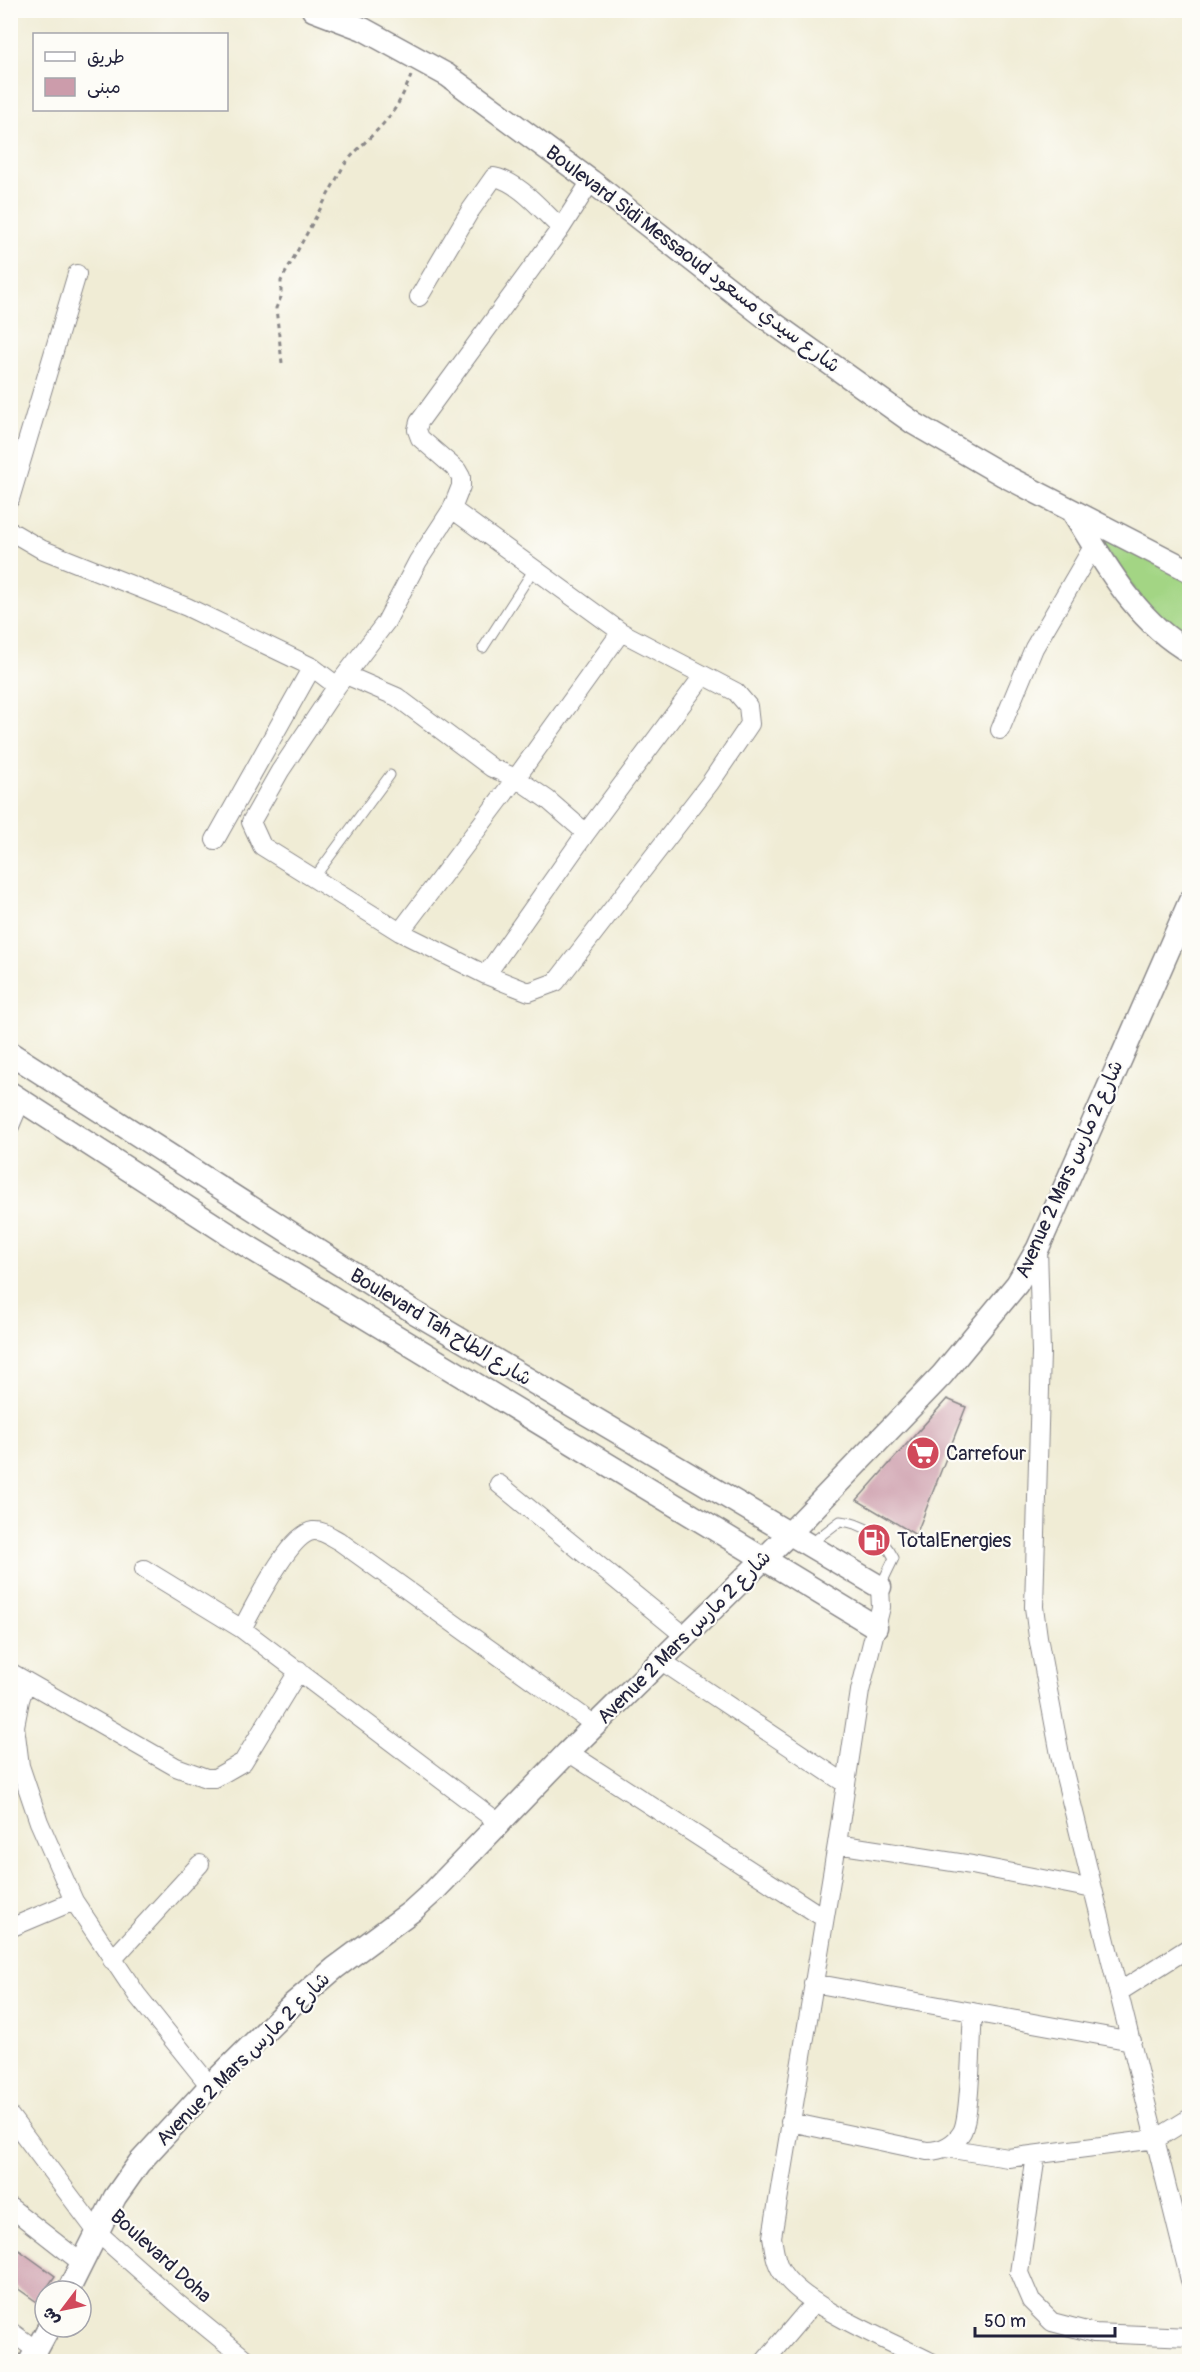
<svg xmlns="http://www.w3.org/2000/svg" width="1200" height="2372" viewBox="0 0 1200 2372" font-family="Pangolin,'Playpen Sans Arabic',sans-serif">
	<rect width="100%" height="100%" fill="#fdfcf7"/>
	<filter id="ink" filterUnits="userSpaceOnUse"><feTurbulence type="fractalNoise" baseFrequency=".0167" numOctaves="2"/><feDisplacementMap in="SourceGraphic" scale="12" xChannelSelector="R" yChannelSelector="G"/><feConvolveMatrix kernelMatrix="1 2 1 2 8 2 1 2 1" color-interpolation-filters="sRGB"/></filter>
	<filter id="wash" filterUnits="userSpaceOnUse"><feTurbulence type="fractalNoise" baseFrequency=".008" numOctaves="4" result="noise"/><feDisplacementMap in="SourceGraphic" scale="24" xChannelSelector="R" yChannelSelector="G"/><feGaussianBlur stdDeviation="1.35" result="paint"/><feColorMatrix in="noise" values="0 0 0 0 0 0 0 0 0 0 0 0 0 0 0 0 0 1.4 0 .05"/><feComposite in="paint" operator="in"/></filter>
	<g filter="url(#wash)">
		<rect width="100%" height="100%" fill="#f0ecd5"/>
		<!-- green -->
		<path fill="#a3d584" stroke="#627c60" stroke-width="1.5" d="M1087 524 1189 577V646L1146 606Z"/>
		<g id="blocks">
			<!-- building -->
			<path fill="#cc9cab" d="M947 1399 966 1407 916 1535 857 1500Z
				M19 2250 55 2276 37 2302 10 2283V2262Z"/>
		</g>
	</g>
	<g filter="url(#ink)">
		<use href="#blocks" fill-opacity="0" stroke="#898788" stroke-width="1.5"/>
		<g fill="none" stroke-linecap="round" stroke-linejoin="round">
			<defs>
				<path id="service" d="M483 648 534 569
					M314 878 390 775
					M810 1544 840 1521C864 1523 883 1537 894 1558L880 1587
					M979 2362H989"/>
				<path id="minor" d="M419 297 470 211 494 177C520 182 542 211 561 228
					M10 499 77 274
					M10 531 41 549 187 607 312 667 337 686 386 622 418 561 452 509 461 486V477L457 470 420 438 417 430 419 422 561 228 591 181
					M346 675 397 697 492 768 516 778 548 800 586 833 486 975
					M337 686 280 771 251 822 262 846 400 932 486 975 529 992 556 982 710 783 750 724 748 706 736 692 621 632 452 509
					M1000 730 1034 648 1094 545
					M586 833 703 676
					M215 840 312 667
					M400 932 516 778 621 632
					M10 1126 21 1100
					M1038 1248 1041 1352 1034 1607 1038 1637 1061 1760 1190 2280
					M499 1484 685 1636
					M144 1569 242 1629 499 1823
					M880 1587 881 1607 860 1691 837 1844 772 2237C774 2249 775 2262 782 2272 804 2307 892 2342 931 2362
					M242 1629C254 1607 289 1534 313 1531 323 1530 331 1537 339 1541L595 1725
					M660 1660 846 1784
					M10 1672 176 1767 206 1778H215L243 1762 299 1670
					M26 1681 20 1700 15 1726 20 1766 39 1822 74 1901 137 1995 210 2086
					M568 1752 824 1918
					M837 1844 972 1865 1093 1889
					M10 1928 74 1901
					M112 1960 200 1864
					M813 1983 1132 2041
					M1119 1992 1190 1947
					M10 2116 97 2232 177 2303 249 2362
					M790 2122 927 2151C942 2151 954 2145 962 2132 971 2115 971 2036 973 2012
					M946 2148 1008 2158 1156 2139 1190 2118
					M1036 2155 1019 2273 1031 2301 1052 2322 1094 2333 1190 2337
					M10 2207 83 2264
					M10 2331 36 2350
					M764 2362 814 2303"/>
				<path id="tertiary" d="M313 10 363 29 447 75 591 181 769 320 915 424 1003 475 1190 571
					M1073 512C1105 563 1135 621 1190 652
					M10 1053 414 1312 880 1587
					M10 1093 239 1241 876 1627
					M68 2291 115 2197 139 2163 210 2086 293 2004 335 1968 412 1911 434 1891 568 1752 789 1534 942 1375 1017 1284 1038 1248 1190 901
					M30 2362 49 2327"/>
			</defs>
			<!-- service casing -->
			<use href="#service" stroke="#898788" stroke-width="11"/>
			<!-- minor casing -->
			<use href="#minor" stroke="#898788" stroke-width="20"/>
			<!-- tertiary casing -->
			<use href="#tertiary" stroke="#898788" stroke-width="25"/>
			<!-- path -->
			<path stroke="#898788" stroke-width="3" stroke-dasharray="4.5 4.5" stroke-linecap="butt" d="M282 363 276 308 281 297V281L343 167C356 148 374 136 388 118 398 106 405 91 411 76"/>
			<!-- service -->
			<use href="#service" stroke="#fff" stroke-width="9"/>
			<!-- minor -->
			<use href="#minor" stroke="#fff" stroke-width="18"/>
			<!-- tertiary -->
			<use href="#tertiary" stroke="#fff" stroke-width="22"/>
		</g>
	</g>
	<!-- icons -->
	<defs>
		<symbol id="supermarket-disc" viewBox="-11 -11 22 22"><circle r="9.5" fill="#d1495b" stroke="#fdfcf7"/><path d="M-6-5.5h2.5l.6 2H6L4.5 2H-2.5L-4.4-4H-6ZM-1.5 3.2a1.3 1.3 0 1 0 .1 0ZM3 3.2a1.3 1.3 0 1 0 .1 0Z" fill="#fff"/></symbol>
		<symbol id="fuel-disc" viewBox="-11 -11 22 22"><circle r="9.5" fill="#d1495b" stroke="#fdfcf7"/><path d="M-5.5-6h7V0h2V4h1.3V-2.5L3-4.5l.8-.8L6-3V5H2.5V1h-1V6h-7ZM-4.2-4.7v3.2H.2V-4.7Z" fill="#fff"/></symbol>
	</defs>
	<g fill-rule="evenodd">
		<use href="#supermarket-disc" x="904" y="1434" width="38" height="38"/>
		<use href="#fuel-disc" x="855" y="1521" width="38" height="38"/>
	</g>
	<g text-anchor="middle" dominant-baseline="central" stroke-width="4.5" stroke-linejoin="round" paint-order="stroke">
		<!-- street labels -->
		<g font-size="20" fill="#22223b" stroke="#fdfcf7">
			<text transform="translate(693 259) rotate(37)">Boulevard Sidi Messaoud شارع سيدي مسعود</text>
			<text transform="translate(1069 1169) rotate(-66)">Avenue 2 Mars شارع 2 مارس</text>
			<text transform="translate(441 1327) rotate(31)">Boulevard Tah شارع الطاح</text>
			<text transform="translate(684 1637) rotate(-45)">Avenue 2 Mars شارع 2 مارس</text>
			<text transform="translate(243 2059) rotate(-45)">Avenue 2 Mars شارع 2 مارس</text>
			<text transform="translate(161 2256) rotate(42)">Boulevard Doha</text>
		</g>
		<!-- poi labels -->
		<g font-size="20" fill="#22223b" stroke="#fdfcf7" text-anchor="start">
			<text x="946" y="1453">Carrefour</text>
			<text x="897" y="1540">TotalEnergies</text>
		</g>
	</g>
	<!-- margin -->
	<rect width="1200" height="2372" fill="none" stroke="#fdfcf7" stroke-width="36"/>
	<!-- legend -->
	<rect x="33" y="33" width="195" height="78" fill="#fdfcf7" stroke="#a5a5ac" stroke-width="1.5"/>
	<rect x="45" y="52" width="30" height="9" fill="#ffffff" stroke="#a5a5ac" stroke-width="1.5"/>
	<text x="87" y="63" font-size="18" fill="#22223b">طريق</text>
	<rect x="45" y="78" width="30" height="18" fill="#cc9cab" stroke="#a5a5ac" stroke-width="1.5"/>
	<text x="87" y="93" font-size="18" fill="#22223b">مبنى</text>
	<!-- north arrow -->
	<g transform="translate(63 2309) rotate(238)"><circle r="28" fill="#fdfcf7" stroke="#a5a5ac" stroke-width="1.5"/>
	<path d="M0-4.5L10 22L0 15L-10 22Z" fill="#d1495b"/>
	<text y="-9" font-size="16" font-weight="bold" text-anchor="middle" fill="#22223b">ش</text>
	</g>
	<!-- scale -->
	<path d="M975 2327v9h140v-9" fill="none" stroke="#22223b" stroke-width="3"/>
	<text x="984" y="2327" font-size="18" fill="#22223b" stroke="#fdfcf7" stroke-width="4.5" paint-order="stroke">50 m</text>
</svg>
